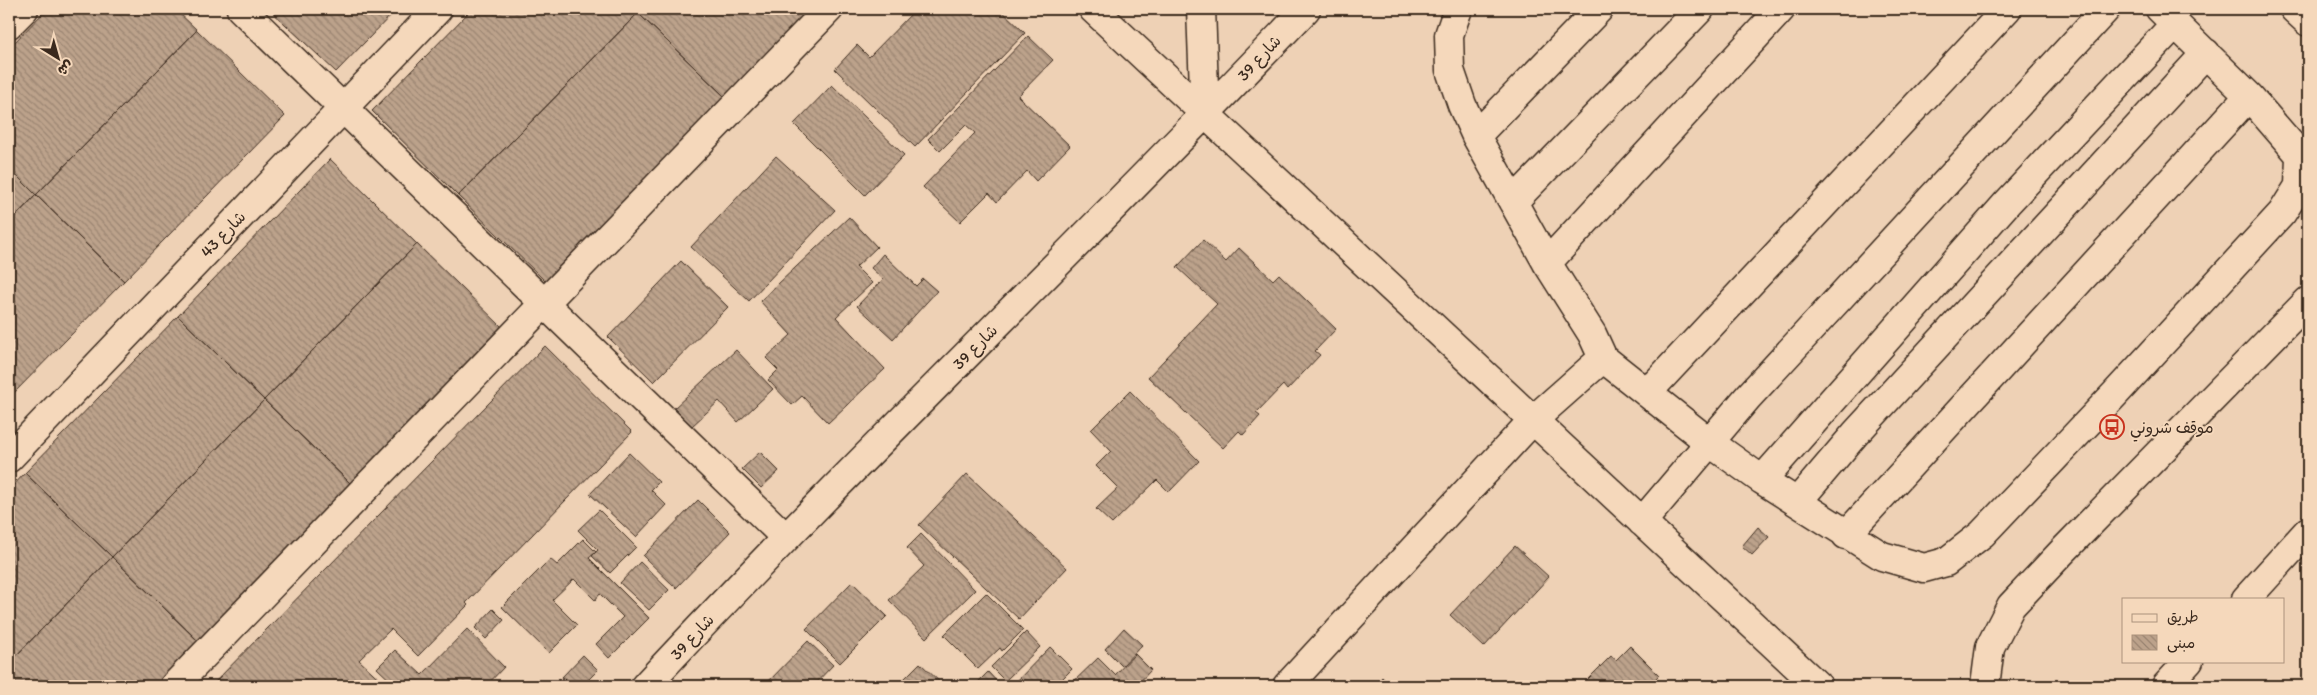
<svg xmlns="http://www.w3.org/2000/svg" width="2317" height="695" viewBox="0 0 2317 695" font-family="Itim,'Playpen Sans Arabic',sans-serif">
	<defs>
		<pattern id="building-back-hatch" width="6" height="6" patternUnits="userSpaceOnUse" patternTransform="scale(1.25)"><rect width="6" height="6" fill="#bca28b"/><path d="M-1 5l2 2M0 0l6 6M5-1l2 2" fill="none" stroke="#9a8471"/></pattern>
	</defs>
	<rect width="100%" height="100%" fill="#eed1b5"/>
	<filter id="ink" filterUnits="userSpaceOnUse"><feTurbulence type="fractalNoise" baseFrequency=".02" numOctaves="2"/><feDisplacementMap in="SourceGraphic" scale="10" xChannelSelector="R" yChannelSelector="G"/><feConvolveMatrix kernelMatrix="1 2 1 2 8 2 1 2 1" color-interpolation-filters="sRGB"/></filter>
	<g filter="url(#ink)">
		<!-- building -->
		<path fill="url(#building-back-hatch)" stroke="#3b2a1e" d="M47 9H175L197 30 36 195 9 168V48Z
			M269 9H397L336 72Z
			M472 9H634L638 13 458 196 372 111Z
			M642 9H812L725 97 638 13Z
			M916 9H1000L1025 33 915 147 835 69 857 45 869 57Z
			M638 13 725 97 545 281 458 196Z
			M197 30 285 116 124 281 36 195Z
			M1028 36 1053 60 1018 96 1070 146 1036 181 1027 171 997 202 989 193 960 222 923 187 975 133 966 125 940 151 928 139Z
			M832 85 904 155 865 195 794 124Z
			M776 156 835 210 749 301 691 247Z
			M330 159 417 244 264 400 178 316Z
			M9 168 36 195 9 223Z
			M36 195 124 281 9 398V223Z
			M849 217 877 247 856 267 872 283 836 317 885 369 828 423 802 396 792 405 768 380 778 370 766 358 791 335 760 301Z
			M1203 240 1226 262 1239 248 1273 280 1279 274 1336 329 1315 351 1320 355 1287 390 1283 385 1256 413 1260 416 1243 435 1239 431 1223 448 1148 377 1217 304 1177 267Z
			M417 244 503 328 351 484 264 400Z
			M883 254 916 286 923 279 937 291 893 339 857 306 883 279 871 268Z
			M681 261 728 307 654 382 608 337Z
			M178 316 264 400 112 557 25 473Z
			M545 346 632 432 466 603 468 605 418 656 391 629 359 660 387 686H211Z
			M736 350 773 389 738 422 719 401 691 427 673 409Z
			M1130 391 1199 461 1169 492 1157 480 1112 524 1096 509 1118 488 1096 466 1111 451 1091 430Z
			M264 400 351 484 199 642 112 557Z
			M760 452 779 471 761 488 742 469Z
			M629 453 659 482 651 490 666 505 636 537 590 494Z
			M25 473 112 557 9 663V490Z
			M967 474 1067 568 1019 619 919 525Z
			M698 500 730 532 676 588 643 556Z
			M599 510 636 547 610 573 592 556 598 550 578 530Z
			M1758 527 1769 537 1752 555 1742 546Z
			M921 534 975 590 926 638 889 600 924 566 907 548Z
			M583 539 596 552 589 558 649 618 609 658 596 644 623 617 600 594 595 600 574 579 552 600 577 625 549 653 502 607 550 559 557 565Z
			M1515 546 1549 577 1484 647 1450 615Z
			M112 557 199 642 155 686H9V663Z
			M640 562 669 590 649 610 620 583Z
			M852 582 887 616 840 663 806 629Z
			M986 593 1023 630 1002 651 1000 648 978 669 944 635Z
			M493 609 504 620 486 639 475 628Z
			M1124 628 1142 645 1122 666 1105 649Z
			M467 629 504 667 486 686H396L377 668 395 650 422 675Z
			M1026 632 1040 647 1005 681 991 667Z
			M808 641 833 665 813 686H766L765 685Z
			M1630 646 1659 675 1648 686H1581L1611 656 1616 660Z
			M1050 647 1072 669 1055 686H1012Z
			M1135 654 1151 670 1136 686H1069L1098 658 1115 675Z
			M583 655 598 670 582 686H571L562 677Z
			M920 663 944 686H897Z
			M988 672 1001 686H974Z
			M1382 677 1391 686H1374Z"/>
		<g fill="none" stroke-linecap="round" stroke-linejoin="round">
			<defs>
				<path id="minor" d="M241 9 785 537
					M1093 9 1818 686
					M1201 9 1205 115
					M1458 9 1449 35 1450 70 1462 105 1476 136 1513 202 1547 263 1592 334 1603 358 1709 442 1762 480 1882 556 1924 568 1946 562 1982 534 2115 394 2282 213 2299 186 2300 155 2249 96 2160 9
					M9 24 24 9
					M1476 136 1599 9
					M1513 202 1700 9
					M1547 263 1781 9
					M1647 393 2007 9
					M9 458 438 9
					M1762 480 2007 203 2175 24
					M1798 501 1855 434 2206 53
					M1642 522 1748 397 2106 9
					M1846 535 2249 96
					M2246 599 2308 531
					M174 686 829 9
					M645 686C860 455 1089 238 1306 9
					M1287 686 1533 420 1603 358
					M1985 686 1990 647 2011 606 2061 553 2308 301
					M2166 686 2189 661"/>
				<path id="major" d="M2294 9 2308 22"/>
			</defs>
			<!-- minor casing -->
			<use href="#minor" stroke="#3b2a1e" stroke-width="31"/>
			<!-- major casing -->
			<use href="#major" stroke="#3b2a1e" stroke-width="31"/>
			<!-- minor -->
			<use href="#minor" stroke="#f5d8bb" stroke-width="28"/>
			<!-- major -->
			<use href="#major" stroke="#f5d8bb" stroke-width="28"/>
		</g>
	</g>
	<!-- icons -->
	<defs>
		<symbol id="bus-ring" viewBox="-11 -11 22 22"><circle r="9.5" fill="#f5d8bb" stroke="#c8321e" stroke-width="1.5"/><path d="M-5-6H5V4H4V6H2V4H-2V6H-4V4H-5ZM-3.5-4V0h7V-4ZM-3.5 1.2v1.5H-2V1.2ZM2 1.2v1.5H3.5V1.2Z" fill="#c8321e"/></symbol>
	</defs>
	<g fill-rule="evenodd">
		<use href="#bus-ring" x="2098" y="413" width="28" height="28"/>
	</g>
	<g text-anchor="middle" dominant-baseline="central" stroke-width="4" stroke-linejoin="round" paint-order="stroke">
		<!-- street labels -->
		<g font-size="16" fill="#3b2a1e" stroke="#f5d8bb">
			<text transform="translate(1259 58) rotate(-47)">شارع 39</text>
			<text transform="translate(223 234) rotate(-46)">شارع 43</text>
			<text transform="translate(975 347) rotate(-45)">شارع 39</text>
			<text transform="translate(692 637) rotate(-47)">شارع 39</text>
		</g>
		<!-- poi labels -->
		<g font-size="16" fill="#3b2a1e" stroke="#f5d8bb" text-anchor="start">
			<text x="2130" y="427">موقف شروني</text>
		</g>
	</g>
	<!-- margin -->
	<rect width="2317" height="695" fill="none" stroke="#f5d8bb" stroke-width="30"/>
	<rect x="15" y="15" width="2287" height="665" fill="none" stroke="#3b2a1e" stroke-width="2" filter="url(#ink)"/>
	<!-- legend -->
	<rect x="2122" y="598" width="162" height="65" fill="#f5d8bb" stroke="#ab927c"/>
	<rect x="2132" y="614" width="25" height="8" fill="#f5d8bb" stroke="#ab927c"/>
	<text x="2167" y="622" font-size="15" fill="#3b2a1e">طريق</text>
	<rect x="2132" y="635" width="25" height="15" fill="url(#building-back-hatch)" stroke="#ab927c"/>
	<text x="2167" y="648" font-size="15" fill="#3b2a1e">مبنى</text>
	<!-- north arrow -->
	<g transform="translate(58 58) rotate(143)" stroke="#f5d8bb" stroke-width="4" paint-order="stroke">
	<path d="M0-4L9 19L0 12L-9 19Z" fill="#3b2a1e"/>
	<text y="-8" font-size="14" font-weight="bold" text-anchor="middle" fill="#3b2a1e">ش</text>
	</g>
</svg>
